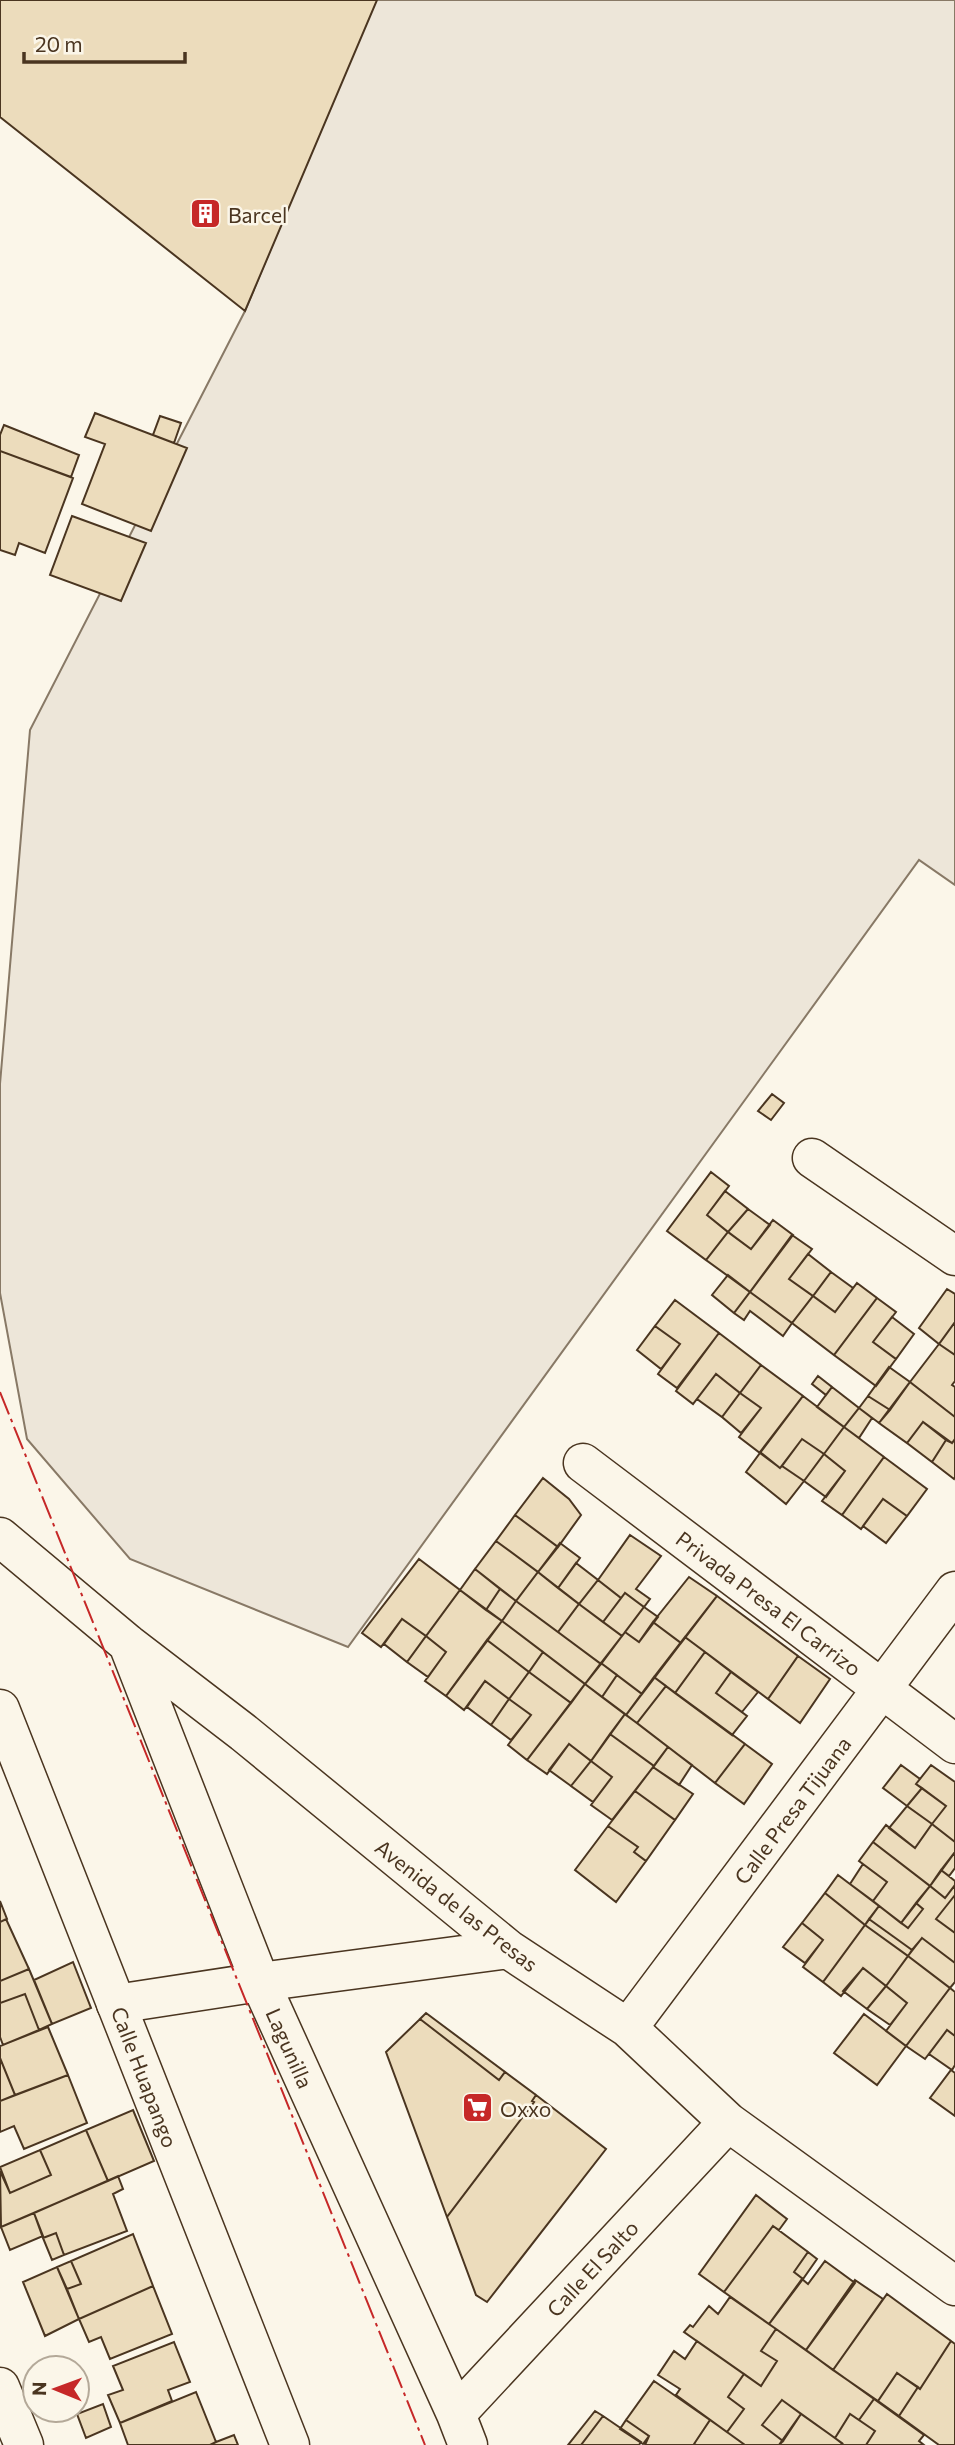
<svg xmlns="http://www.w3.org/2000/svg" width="955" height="2445" viewBox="0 0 955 2445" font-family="Commissioner,sans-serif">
	<rect width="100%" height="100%" fill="#fbf6e9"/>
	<!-- green -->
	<path fill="#ede6d9" stroke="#887966" stroke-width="2" d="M374 0H955V885L919 860 348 1647 130 1559 27 1439 0 1293V1084L30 730 245 311Z"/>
	<!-- building -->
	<path fill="#ecdcbc" stroke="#4a3520" stroke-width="2" d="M0 0H377L245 311 0 117Z
		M95 413 187 448 151 531 82 504 105 444 85 437Z
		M160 416 181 423 174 443 153 435Z
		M4 425 79 455 71 477 0 451V435Z
		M0 451 73 478 45 553 19 543 15 555 0 550Z
		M72 516 146 543 121 601 50 575Z
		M772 1094 784 1103 771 1120 758 1111Z
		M711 1172 729 1186 707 1215 728 1232 706 1260 667 1231Z
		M725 1191 748 1209 728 1232 707 1215Z
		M748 1209 770 1225 751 1249 728 1232Z
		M773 1220 793 1235 750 1292 706 1260 728 1232 751 1249Z
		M792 1235 812 1249 789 1279 813 1296 792 1323 750 1292Z
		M808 1254 831 1272 813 1296 789 1279Z
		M831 1272 853 1288 835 1312 813 1296Z
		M728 1275 750 1292 734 1313 712 1295Z
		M857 1283 877 1298 834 1355 792 1323 813 1296 835 1312Z
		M947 1289 955 1294V1322L939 1344 919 1328Z
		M750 1292 792 1323 783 1336 750 1311 744 1320 734 1313Z
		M877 1298 896 1312 873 1342 896 1359 876 1386 834 1355Z
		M675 1300 719 1333 677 1388 658 1374 680 1344 655 1326Z
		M892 1317 914 1334 896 1359 873 1342Z
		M955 1322V1355L939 1344Z
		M655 1326 680 1344 661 1369 637 1350Z
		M719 1333 761 1365 740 1393 716 1374 693 1404 676 1391Z
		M939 1344 955 1355V1381L952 1385 955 1387V1417L910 1382Z
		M761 1365 803 1396 760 1453 739 1437 761 1408 740 1393Z
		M889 1367 910 1382 890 1410 868 1396Z
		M716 1374 740 1393 722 1417 697 1399Z
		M818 1376 832 1387 826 1395 812 1384Z
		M910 1382 955 1417V1439L952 1443 923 1422 907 1443 879 1423Z
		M832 1387 859 1408 844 1427 817 1407Z
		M740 1393 761 1408 741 1433 722 1417Z
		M803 1396 844 1427 824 1454 802 1439 780 1468 760 1452Z
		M868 1396 890 1410 879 1423 859 1408Z
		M859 1408 872 1418 859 1438 844 1427Z
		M923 1422 946 1440 932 1462 907 1443Z
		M844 1427 884 1457 842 1515 822 1501 845 1471 824 1454Z
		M802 1439 824 1454 804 1481 782 1466Z
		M955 1439V1477L954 1479 932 1462 946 1440 952 1443Z
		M760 1453 780 1468 782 1466 804 1481 786 1504 746 1472Z
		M824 1454 845 1471 826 1497 804 1481Z
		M884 1457 927 1489 907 1516 883 1499 861 1529 842 1515Z
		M543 1478 569 1499 581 1515 558 1547 515 1515Z
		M883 1499 907 1516 886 1543 863 1526Z
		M515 1515 558 1547 538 1572 496 1541Z
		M630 1535 661 1556 636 1589 650 1599 644 1607 625 1593 621 1598 598 1580Z
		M496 1541 538 1572 516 1601 475 1569Z
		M560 1543 580 1558 558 1588 538 1572Z
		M419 1559 460 1590 426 1636 402 1619 381 1647 362 1633Z
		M576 1563 598 1580 579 1604 558 1588Z
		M475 1569 500 1589 486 1610 460 1590Z
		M538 1572 579 1604 558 1632 516 1601Z
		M689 1577 717 1596 681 1643 653 1622Z
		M598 1580 621 1598 603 1622 579 1604Z
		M500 1589 516 1601 502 1621 486 1610Z
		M460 1590 502 1621 446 1696 425 1681 446 1652 426 1636Z
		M625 1593 644 1607 622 1636 603 1622Z
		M717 1596 798 1656 768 1699 685 1637Z
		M516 1601 601 1664 585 1684 502 1621Z
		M579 1604 622 1636 601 1664 558 1632Z
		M644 1607 658 1617 639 1642 625 1632Z
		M402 1619 426 1636 407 1662 384 1644Z
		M502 1621 543 1652 529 1672 487 1640Z
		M653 1622 681 1643 642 1694 601 1663 625 1632 639 1642Z
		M426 1636 446 1652 428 1677 407 1662Z
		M685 1637 705 1652 675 1693 654 1677Z
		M487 1640 529 1672 509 1699 485 1681 464 1710 446 1696Z
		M543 1652 585 1684 571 1703 529 1672Z
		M705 1652 731 1672 716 1693 747 1716 732 1735 675 1693Z
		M798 1656 830 1679 800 1723 768 1699Z
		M601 1663 617 1675 602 1697 585 1684Z
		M529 1672 571 1703 527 1760 508 1745 531 1715 509 1699Z
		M731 1672 758 1692 742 1712 716 1693Z
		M617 1675 642 1694 626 1715 602 1697Z
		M654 1677 666 1686 637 1723 626 1715Z
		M485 1681 509 1699 491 1725 467 1707Z
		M585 1684 625 1714 591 1761 569 1744 547 1774 527 1760Z
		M666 1686 745 1744 715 1783 637 1723Z
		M509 1699 531 1715 511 1740 491 1725Z
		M625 1714 668 1747 654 1766 610 1734Z
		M610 1734 654 1766 612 1820 591 1805 612 1777 591 1761Z
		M569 1744 591 1761 571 1786 549 1770Z
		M745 1744 772 1764 744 1804 715 1783Z
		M668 1747 692 1765 679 1785 653 1767Z
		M591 1761 612 1777 593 1802 571 1786Z
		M901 1765 920 1779 916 1784 922 1788 907 1806 883 1788Z
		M931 1765 955 1782V1842L932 1824 946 1806 916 1784Z
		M653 1767 693 1794 675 1820 635 1791Z
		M922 1788 946 1806 932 1824 907 1806Z
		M635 1791 675 1820 646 1861 634 1852 638 1847 608 1826Z
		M907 1806 932 1824 915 1848 889 1828Z
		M932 1824 955 1842V1852L930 1886 873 1842 886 1825 915 1848Z
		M608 1826 638 1847 634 1852 646 1861 616 1902 575 1870Z
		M873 1842 930 1886 901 1923 873 1901 887 1882 859 1861Z
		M955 1852V1868L949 1876 941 1870Z
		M863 1864 887 1882 873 1901 850 1884Z
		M941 1870 955 1881V1885L945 1898 930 1886Z
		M838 1875 879 1906 865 1925 825 1893Z
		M955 1885V1895L936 1919 955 1933V1963L922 1938 912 1950 869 1919 879 1906 908 1928 923 1909 916 1903 930 1886 945 1898Z
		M825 1893 865 1925 823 1982 803 1967 823 1940 802 1923Z
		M955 1895V1933L936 1919Z
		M0 1901 7 1919 0 1922Z
		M916 1903 923 1909 908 1928 901 1923Z
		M6 1919 29 1969 0 1981V1922Z
		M869 1919 912 1950 908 1956 865 1925Z
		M802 1923 823 1940 805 1963 783 1947Z
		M865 1925 908 1956 886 1986 863 1968 841 1996 823 1982Z
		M922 1938 955 1963V1982L950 1988 908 1956Z
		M908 1956 950 1988 906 2046 886 2031 907 2003 886 1986Z
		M73 1962 91 2008 52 2024 34 1980Z
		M863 1968 886 1986 867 2009 843 1991Z
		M29 1969 52 2024 39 2030 25 1994 0 2003V1981Z
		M886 1986 907 2003 890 2025 867 2009Z
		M950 1988 955 1992V2036L947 2030 925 2059 906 2046Z
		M25 1994 39 2030 3 2045 0 2037V2003Z
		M426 2013 505 2072 499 2080 420 2019Z
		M864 2014 906 2046 877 2085 834 2053Z
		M420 2019 499 2080 505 2072 536 2095 532 2101 534 2102 447 2217 386 2052Z
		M48 2027 68 2075 15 2095 0 2058V2046Z
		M947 2030 955 2036V2065L952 2070 929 2054Z
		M0 2058 15 2095 0 2101Z
		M951 2070 955 2073V2116L930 2098Z
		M68 2075 87 2123 24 2149 14 2126 0 2132V2101Z
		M536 2095 606 2149 487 2302 476 2295 447 2217 534 2102 532 2101Z
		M133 2110 154 2161 108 2181 86 2130Z
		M86 2130 108 2181 1 2227 0 2171 10 2193 51 2175 40 2150Z
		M40 2150 51 2175 10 2193 0 2167Z
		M118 2176 123 2189 113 2194 127 2231 64 2255 56 2233 43 2238 34 2213Z
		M756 2195 787 2219 779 2230 773 2226 724 2292 699 2274Z
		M34 2213 43 2236 10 2250 1 2227Z
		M773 2226 808 2252 794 2272 803 2279 769 2324 724 2292Z
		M56 2233 64 2255 52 2260 43 2238Z
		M133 2234 153 2286 79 2319 67 2289 81 2284 71 2261Z
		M808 2252 817 2259 803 2279 794 2272Z
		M71 2261 81 2284 67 2289 57 2267Z
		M825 2261 855 2283 806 2350 769 2324 802 2279 808 2284Z
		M57 2267 79 2319 45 2336 23 2282Z
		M855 2280 883 2299 833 2370 806 2350Z
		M153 2286 172 2334 110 2359 101 2337 89 2342 79 2319Z
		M887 2294 951 2341 920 2389 897 2373 878 2401 833 2370Z
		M730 2297 776 2329 761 2351 777 2361 761 2386 684 2332 690 2325 693 2327 709 2306 718 2314Z
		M776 2329 874 2399 859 2420 850 2414 835 2438 782 2400 762 2425 783 2441 779 2445H745L727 2432 744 2409 728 2397 744 2374 761 2386 777 2361 761 2351Z
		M697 2341 744 2374 728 2397 744 2409 727 2432 676 2395 680 2389 658 2375 674 2351 685 2359Z
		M951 2341 955 2344V2445H939L899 2416 918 2387 920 2389Z
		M174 2342 190 2382 168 2390 172 2401 120 2423 108 2395 123 2390 113 2366Z
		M897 2373 918 2387 899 2416 878 2401Z
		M654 2381 710 2420 694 2444 696 2445H645L649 2436 626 2420Z
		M196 2392 216 2442 210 2445H128L120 2423Z
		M874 2399 924 2435 919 2441 924 2445H866L875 2431 859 2420Z
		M782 2400 801 2414 783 2441 762 2425Z
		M103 2404 111 2427 86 2438 77 2414Z
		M595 2411 603 2416 581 2445H568Z
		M801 2414 842 2443 841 2445H779Z
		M850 2414 875 2431 866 2445H844L835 2438Z
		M603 2416 641 2442 639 2445H581Z
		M626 2420 649 2436 643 2444 620 2429Z
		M710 2420 727 2432 745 2445H696L694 2444Z
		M234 2435 238 2445H210L216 2442Z"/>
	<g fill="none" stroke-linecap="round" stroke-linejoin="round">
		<defs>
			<path id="minor" d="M812 1158 955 1256
				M583 1463 955 1744
				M0 1537 128 1644 244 1733 508 1949 628 2028 728 2122 955 2286
				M128 1644 260 1982 456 2414 468 2445
				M116 2004 260 1982 508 1949
				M628 2028 955 1591
				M0 2387 24 2445
				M456 2414 728 2122"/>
			<path id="major" d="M0 1709 290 2445"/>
		</defs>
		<!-- minor casing -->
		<use href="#minor" stroke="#4a3520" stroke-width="41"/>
		<!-- major casing -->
		<use href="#major" stroke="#4a3520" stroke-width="41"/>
		<!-- minor -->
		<use href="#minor" stroke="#fbf6e9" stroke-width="38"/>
		<!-- major -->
		<use href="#major" stroke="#fbf6e9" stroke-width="38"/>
		<!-- power -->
		<path stroke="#c62828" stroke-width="2" stroke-dasharray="24 5 3.5 5" stroke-linecap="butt" d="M0 1392 425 2445"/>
	</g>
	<!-- icons -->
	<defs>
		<symbol id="building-square" viewBox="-11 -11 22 22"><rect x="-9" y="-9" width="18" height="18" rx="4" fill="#c62828" stroke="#fbf6e9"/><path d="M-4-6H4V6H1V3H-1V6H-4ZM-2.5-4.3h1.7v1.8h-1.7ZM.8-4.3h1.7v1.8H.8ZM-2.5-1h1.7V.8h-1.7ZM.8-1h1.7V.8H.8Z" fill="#fff"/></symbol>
		<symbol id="supermarket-square" viewBox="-11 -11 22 22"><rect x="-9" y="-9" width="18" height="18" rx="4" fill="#c62828" stroke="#fbf6e9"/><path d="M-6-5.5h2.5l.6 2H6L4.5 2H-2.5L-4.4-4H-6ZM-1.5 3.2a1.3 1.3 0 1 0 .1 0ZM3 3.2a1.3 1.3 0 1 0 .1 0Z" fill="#fff"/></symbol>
	</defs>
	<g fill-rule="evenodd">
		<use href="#building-square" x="188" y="196" width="35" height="35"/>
		<use href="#supermarket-square" x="460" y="2090" width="35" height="35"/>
	</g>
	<g text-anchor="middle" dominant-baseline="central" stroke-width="5" stroke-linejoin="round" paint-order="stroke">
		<!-- poi labels -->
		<g font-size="21" fill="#4a3520" stroke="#fbf6e9" text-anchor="start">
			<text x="228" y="214">Barcel</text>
			<text x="500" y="2108">Oxxo</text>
		</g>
		<!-- street labels -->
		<g font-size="21" fill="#4a3520" stroke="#fbf6e9">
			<text transform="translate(769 1603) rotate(37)">Privada Presa El Carrizo</text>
			<text transform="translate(792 1810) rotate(-53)">Calle Presa Tijuana</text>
			<text transform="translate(457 1905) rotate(38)">Avenida de las Presas</text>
			<text transform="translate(290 2048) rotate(66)">Lagunilla</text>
			<text transform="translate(145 2077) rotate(69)">Calle Huapango</text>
			<text transform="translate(592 2268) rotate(-47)">Calle El Salto</text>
		</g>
	</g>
	<!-- north arrow -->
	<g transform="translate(56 2389) rotate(271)"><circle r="33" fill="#fbf6e9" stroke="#b4a999" stroke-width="2"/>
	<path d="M0-5L12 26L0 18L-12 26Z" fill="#c62828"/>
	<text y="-10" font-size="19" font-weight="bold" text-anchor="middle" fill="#4a3520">N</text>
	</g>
	<!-- scale -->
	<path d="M24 52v10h161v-10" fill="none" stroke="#4a3520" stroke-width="3.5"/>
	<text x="35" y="52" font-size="21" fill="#4a3520" stroke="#fbf6e9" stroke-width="5" paint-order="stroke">20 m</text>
</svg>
